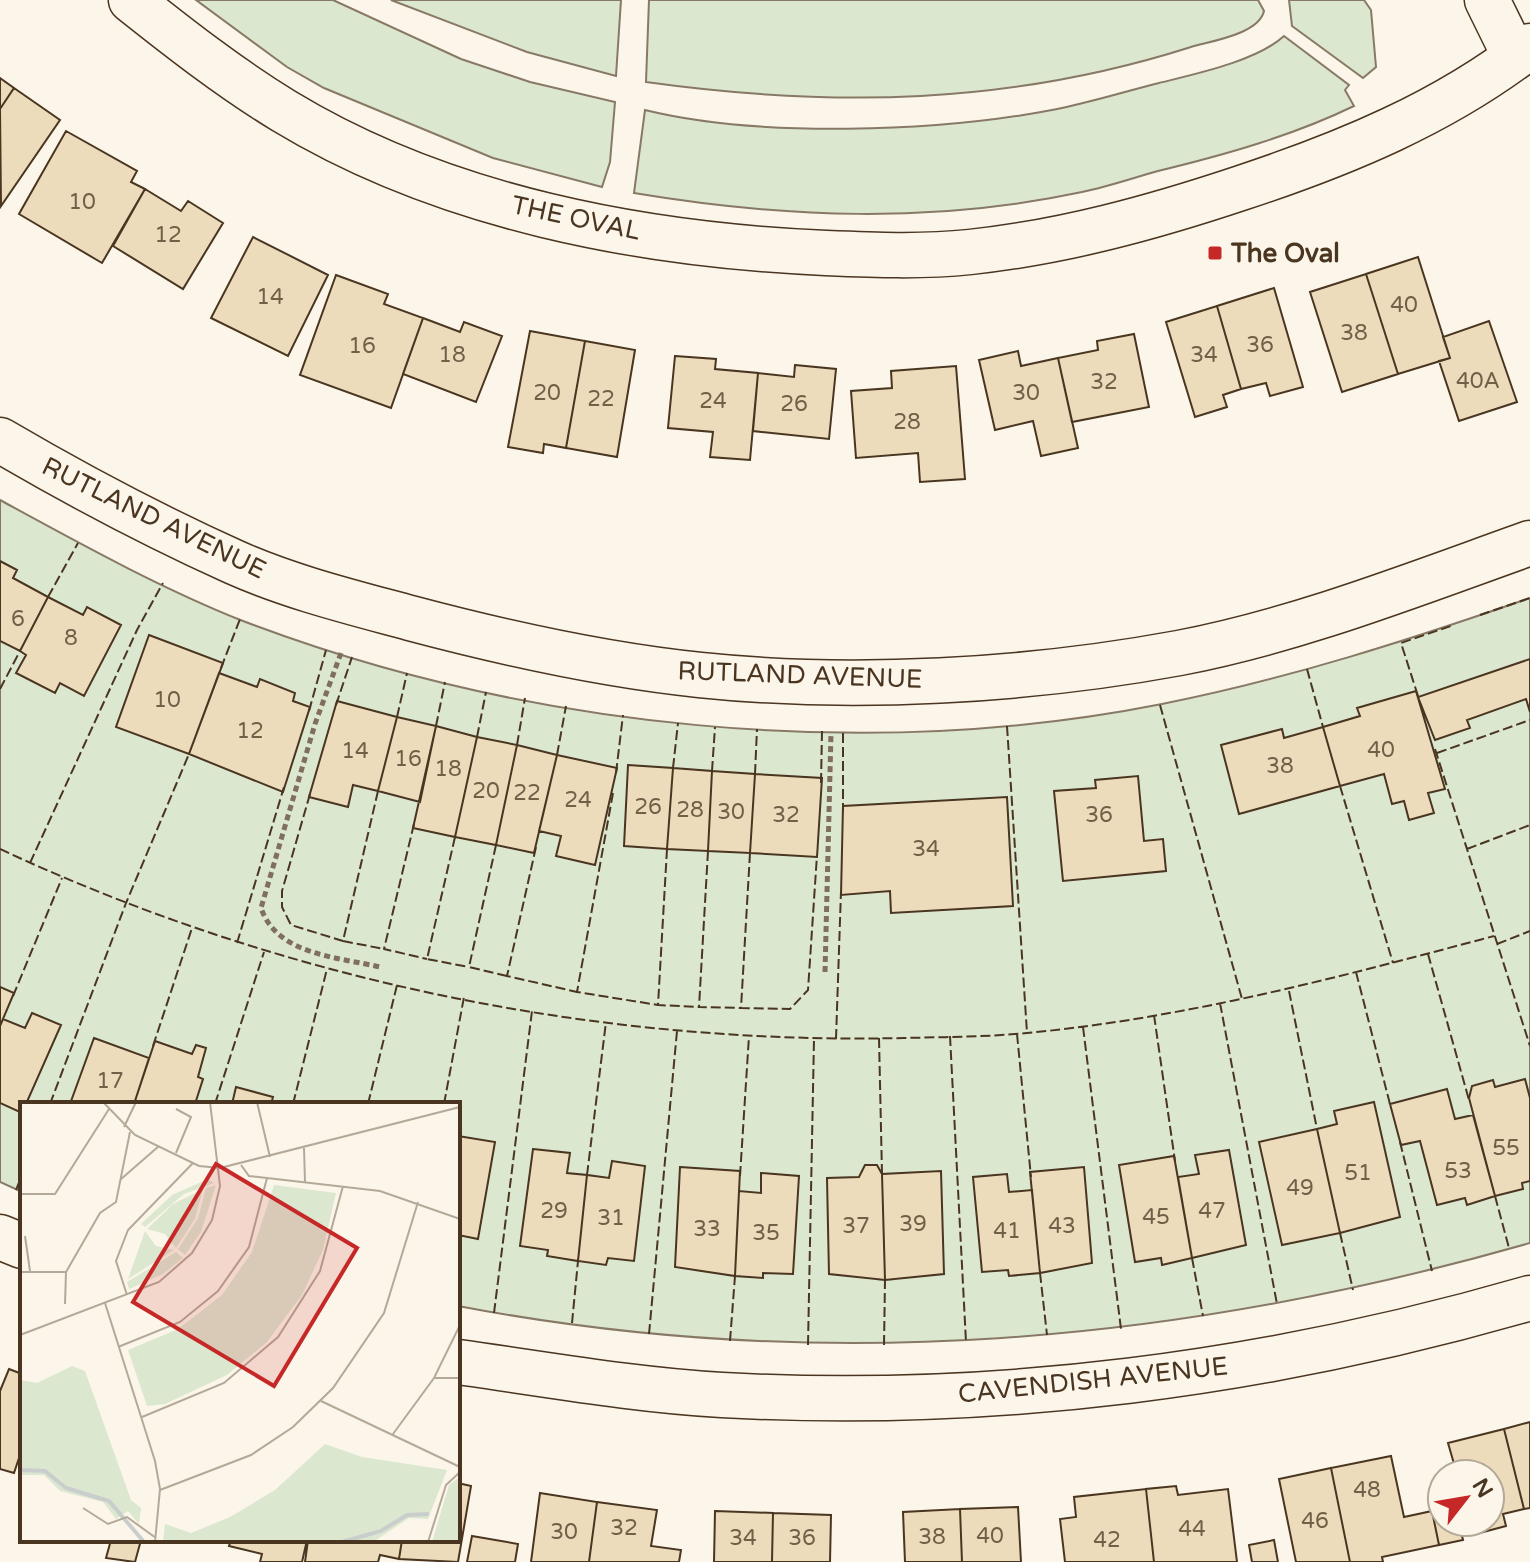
<svg xmlns="http://www.w3.org/2000/svg" width="1530" height="1562" viewBox="0 0 1530 1562" font-family="'Varela Round',sans-serif">
	<rect width="100%" height="100%" fill="#fbf6e9"/>
	<!-- green -->
	<path fill="#dce7d0" stroke="#887966" stroke-width="2" d="M196 0H333L461 59 530 82 615 102 610 162 602 187 493 158 324 88 287 67Z
		M391 0H621L616 76 527 52Z
		M649 0H1258L1264 11C1259 34 1211 41 1191 47 1009 105 834 108 646 82Z
		M1289 0H1364L1371 10 1376 67 1363 78 1292 26Z
		M1284 36 1349 85 1345 90 1354 106C1292 136 1224 155 1158 171 1133 178 1107 187 1082 192 932 224 784 218 634 193L645 110C759 138 937 132 1052 110 1089 103 1123 92 1159 83 1195 74 1257 61 1284 36Z
		M0 500C79 543 160 588 243 621 526 729 865 763 1162 704 1288 679 1409 640 1530 598V1243C1177 1344 821 1375 458 1306V1104H22V1192L0 1182Z"/>
	<!-- building -->
	<path fill="#ecdcbc" stroke="#4a3520" stroke-width="2" d="M0 78 14 88 0 109Z
		M14 88 60 120 1 206 0 109Z
		M66 131 137 171 131 182 145 189 102 263 19 214Z
		M145 189 181 211 188 201 223 223 183 289 113 246Z
		M253 237 328 275 288 356 211 318Z
		M1418 257 1450 358 1398 374 1366 274Z
		M1366 274 1398 374 1342 392 1310 292Z
		M336 275 388 294 384 304 423 318 391 408 300 375Z
		M1274 288 1303 387 1270 396 1266 383 1241 389 1217 306Z
		M1217 306 1241 389 1223 395 1227 407 1195 417 1166 322Z
		M423 318 460 332 464 322 502 336 476 402 403 374Z
		M1489 321 1517 402 1459 421 1439 361 1450 358 1443 337Z
		M530 331 585 341 566 448 544 444 543 453 508 447Z
		M1134 334 1149 407 1072 422 1058 358 1098 350 1097 341Z
		M585 341 635 350 617 457 566 448Z
		M1018 351 1021 366 1058 358 1078 448 1041 456 1033 421 995 430 979 360Z
		M675 356 716 359 715 369 758 373 750 460 710 457 713 432 668 428Z
		M795 365 836 369 829 439 753 431 758 373 794 377Z
		M956 366 965 479 920 482 918 453 856 458 851 391 892 388 891 371Z
		M0 561 17 570 13 578 48 597 20 651 0 641Z
		M48 597 83 615 87 607 121 625 84 696 60 683 55 693 16 673 26 655 20 651Z
		M149 635 223 663 189 754 116 727Z
		M1530 659V712L1526 699 1467 720 1470 728 1435 740 1418 697Z
		M219 673 257 687 260 679 295 693 293 701 310 707 283 792 189 754Z
		M1416 691 1445 789 1428 793 1434 813 1409 820 1404 801 1392 804 1384 774 1340 786 1323 727 1360 716 1357 708Z
		M337 701 397 717 378 791 353 785 348 807 309 797Z
		M397 717 436 726 420 802 378 791Z
		M436 726 477 737 455 837 413 828Z
		M1323 727 1340 786 1239 814 1221 745 1282 729 1284 738Z
		M477 737 517 745 496 845 455 837Z
		M517 745 557 755 534 853 496 845Z
		M557 755 617 768 595 865 556 856 561 836 539 831Z
		M628 765 673 768 667 849 624 846Z
		M673 768 712 771 708 851 667 849Z
		M712 771 755 774 750 853 708 851Z
		M755 774 822 778 817 857 750 853Z
		M1138 776 1144 841 1163 839 1166 871 1063 881 1054 791 1096 788 1095 780Z
		M1007 797 1013 906 891 913 890 891 841 895 843 806Z
		M0 987 14 993 0 1026Z
		M32 1013 61 1025 26 1104H22V1113L0 1103V1026L3 1019 25 1028Z
		M94 1038 149 1058 134 1104H70Z
		M155 1041 192 1054 196 1045 206 1048 198 1077 203 1079 195 1104H134Z
		M1525 1079 1530 1098V1181L1522 1183 1523 1189 1495 1196 1469 1098 1472 1086 1493 1080 1495 1087Z
		M236 1087 273 1097 271 1104H232Z
		M1447 1089 1455 1119 1473 1115 1495 1196 1467 1205 1465 1198 1437 1205 1420 1141 1401 1145 1390 1104Z
		M1374 1102 1400 1217 1340 1233 1317 1129 1337 1124 1334 1111Z
		M1317 1129 1340 1233 1282 1245 1259 1142Z
		M458 1136 495 1142 478 1239 458 1235Z
		M533 1149 570 1153 567 1173 587 1175 578 1261 547 1256 548 1250 520 1246Z
		M1229 1150 1246 1245 1192 1258 1178 1177 1199 1174 1195 1155Z
		M1174 1156 1192 1258 1162 1265 1161 1258 1135 1262 1119 1165Z
		M612 1161 645 1166 634 1261 608 1258 606 1265 578 1261 587 1175 609 1178Z
		M865 1165H877L882 1174 885 1280 829 1274 827 1178 859 1177Z
		M680 1167 740 1171 735 1276 675 1267Z
		M1084 1167 1092 1263 1040 1273 1030 1172Z
		M941 1171 944 1274 885 1280 882 1174Z
		M761 1173 799 1176 793 1274 763 1273V1278L735 1276 739 1191 761 1193Z
		M1007 1174 1009 1192 1032 1190 1040 1273 1009 1276 1008 1270 982 1272 973 1177Z
		M9 1369 22 1374V1459L19 1458 14 1473 0 1469V1391Z
		M1530 1422V1508L1524 1509 1504 1429Z
		M1504 1429 1524 1509 1503 1514 1506 1526 1472 1535 1469 1522H1490V1474H1457L1448 1443Z
		M1391 1456 1404 1517 1432 1511 1439 1545 1382 1557 1383 1562H1350L1331 1468Z
		M1331 1468 1350 1562H1296L1279 1479Z
		M458 1483 471 1486 458 1562 399 1559 402 1540H458Z
		M1176 1486 1178 1495 1228 1489 1237 1562H1154L1146 1489Z
		M1146 1489 1154 1562H1065L1060 1519 1076 1517 1074 1497Z
		M540 1493 597 1502 589 1562H531Z
		M1442 1498V1522H1459L1463 1540 1439 1545 1430 1501Z
		M597 1502 657 1510 651 1546 681 1550 679 1562H589Z
		M1018 1507 1021 1562H962L960 1509Z
		M960 1509 962 1562H905L903 1512Z
		M715 1511 773 1513 772 1562H714Z
		M773 1513 831 1515 830 1562H772Z
		M472 1536 518 1544 515 1562H467Z
		M111 1540H141L135 1562 106 1558Z
		M231 1540H307L302 1562H260L262 1554 229 1546Z
		M308 1540H402L399 1559 380 1555 378 1562H305Z
		M1274 1540 1278 1562H1252L1249 1545Z"/>
	<g fill="none" stroke-linecap="round" stroke-linejoin="round">
		<defs>
			<path id="street" d="M1487 0 1515 57
				M0 440C75 484 154 526 234 562 290 587 351 602 410 618 504 643 603 665 700 675 853 691 1027 681 1179 653 1299 630 1415 584 1530 543
				M0 1237 22 1246
				M458 1362C545 1374 634 1390 722 1395 994 1410 1268 1374 1530 1298"/>
			<path id="secondary" d="M131 0C180 39 230 78 284 111 444 208 642 245 826 253 874 255 922 257 970 252 1063 242 1151 218 1241 188 1344 154 1444 113 1530 46"/>
		</defs>
		<!-- street casing -->
		<use href="#street" stroke="#4a3520" stroke-width="47"/>
		<!-- secondary casing -->
		<use href="#secondary" stroke="#4a3520" stroke-width="47"/>
		<!-- path -->
		<path stroke="#7f6f5c" stroke-width="5" stroke-dasharray="6 4" stroke-linecap="butt" d="M341 653 315 724 261 908C277 955 337 957 380 967
			M825 972 831 733"/>
		<!-- street -->
		<use href="#street" stroke="#fbf6e9" stroke-width="44"/>
		<!-- secondary -->
		<use href="#secondary" stroke="#fbf6e9" stroke-width="44"/>
		<!-- fence -->
		<path stroke="#4a3520" stroke-width="2" stroke-dasharray="10 4" stroke-linecap="butt" d="M48 597 78 543
			M1480 615 1530 598
			M221 668 240 619
			M1307 669 1323 727
			M0 689 20 651
			M1418 696 1401 643 1451 626
			M336 705 352 657
			M1160 705 1242 999
			M309 711 326 650
			M397 717 407 673
			M436 726 445 682
			M1007 726 1027 1033
			M843 733V811
			M477 737 486 692
			M517 745 525 698
			M1435 749 1530 1046
			M1437 753 1530 720
			M557 755 566 706
			M673 768 678 723
			M712 771 715 727
			M616 773 623 715
			M755 774 757 729
			M821 783 822 731
			M1340 786 1393 963
			M378 791 343 941 384 949
			M613 793 577 992 658 1005
			M310 794 282 891V907L291 925 343 941
			M414 824 384 949 427 959
			M455 837 427 959 469 967
			M496 845 469 967 507 976
			M536 847 507 976 577 992
			M0 849C281 980 594 1045 904 1038 945 1037 987 1037 1027 1033 1186 1018 1340 977 1494 936
			M667 849 658 1005 699 1007
			M1467 849 1530 825
			M708 851 699 1007 741 1008
			M750 853 741 1008 790 1009 808 990 817 855
			M30 863 137 630 163 583
			M237 943 284 787
			M1497 944 1530 931
			M1428 954 1469 1100
			M1356 972 1391 1108
			M1289 991 1317 1129
			M13 996 62 878
			M1220 1003 1277 1304
			M1154 1015 1175 1161
			M1083 1027 1121 1329
			M1017 1034 1031 1177
			M950 1036 966 1342
			M879 1038 882 1174
			M836 1039 841 891
			M153 1046 192 928
			M50 1104 126 903 189 754
			M215 1104 264 952
			M293 1104 327 969
			M368 1104 397 985
			M444 1104 464 997
			M1400 1142 1432 1271
			M587 1175 606 1022
			M740 1176 749 1036
			M16 1190 22 1175
			M1495 1196 1509 1248
			M1340 1233 1353 1290
			M1192 1258 1203 1316
			M1040 1273 1047 1335
			M494 1313 532 1011
			M572 1323 578 1261
			M649 1334 677 1031
			M730 1341 735 1276
			M808 1345 814 1039
			M884 1345 885 1280"/>
	</g>
	<!-- markers -->
	<rect fill="#c62828" stroke="#fbf6e9" stroke-width="3" x="1207" y="245" width="16" height="16" rx="4"/>
	<g text-anchor="middle" dominant-baseline="central" stroke-width="6" stroke-linejoin="round" paint-order="stroke">
		<!-- number labels -->
		<g font-size="22" fill="#725f47">
			<text x="82" y="202">10</text>
			<text x="168" y="235">12</text>
			<text x="270" y="297">14</text>
			<text x="1404" y="305">40</text>
			<text x="1354" y="333">38</text>
			<text x="1260" y="345">36</text>
			<text x="362" y="346">16</text>
			<text x="452" y="355">18</text>
			<text x="1204" y="355">34</text>
			<text x="1478" y="381">40A</text>
			<text x="1104" y="382">32</text>
			<text x="547" y="393">20</text>
			<text x="1026" y="393">30</text>
			<text x="601" y="399">22</text>
			<text x="713" y="401">24</text>
			<text x="794" y="404">26</text>
			<text x="907" y="422">28</text>
			<text x="18" y="619">6</text>
			<text x="71" y="638">8</text>
			<text x="167" y="700">10</text>
			<text x="250" y="731">12</text>
			<text x="1381" y="750">40</text>
			<text x="355" y="751">14</text>
			<text x="408" y="759">16</text>
			<text x="1280" y="766">38</text>
			<text x="448" y="769">18</text>
			<text x="486" y="791">20</text>
			<text x="527" y="793">22</text>
			<text x="578" y="800">24</text>
			<text x="648" y="807">26</text>
			<text x="690" y="810">28</text>
			<text x="731" y="812">30</text>
			<text x="786" y="815">32</text>
			<text x="1099" y="815">36</text>
			<text x="926" y="849">34</text>
			<text x="110" y="1081">17</text>
			<text x="1506" y="1148">55</text>
			<text x="1458" y="1171">53</text>
			<text x="1358" y="1173">51</text>
			<text x="1300" y="1188">49</text>
			<text x="554" y="1211">29</text>
			<text x="1212" y="1211">47</text>
			<text x="1156" y="1217">45</text>
			<text x="611" y="1218">31</text>
			<text x="913" y="1224">39</text>
			<text x="856" y="1226">37</text>
			<text x="1062" y="1226">43</text>
			<text x="707" y="1229">33</text>
			<text x="1007" y="1231">41</text>
			<text x="766" y="1233">35</text>
			<text x="1367" y="1490">48</text>
			<text x="1315" y="1521">46</text>
			<text x="624" y="1528">32</text>
			<text x="1192" y="1529">44</text>
			<text x="564" y="1532">30</text>
			<text x="990" y="1536">40</text>
			<text x="932" y="1537">38</text>
			<text x="743" y="1538">34</text>
			<text x="802" y="1538">36</text>
			<text x="1107" y="1540">42</text>
		</g>
		<!-- street labels -->
		<g font-size="26" fill="#4a3520" stroke="#fbf6e9">
			<text transform="translate(576 218) rotate(12)">THE OVAL</text>
			<text transform="translate(154 518) rotate(26)">RUTLAND AVENUE</text>
			<text transform="translate(800 675) rotate(2)">RUTLAND AVENUE</text>
			<text transform="translate(1093 1380) rotate(-6)">CAVENDISH AVENUE</text>
		</g>
		<!-- poi labels -->
		<g font-size="26" font-weight="bold" fill="#4a3520" stroke="#fbf6e9" text-anchor="start">
			<text x="1231" y="253">The Oval</text>
		</g>
	</g>
	<!-- overview -->
	<g transform="translate(20 1102)">
		<rect width="440" height="440" fill="#fbf6e9"/>
		<path d="M188 77 194 81 164 92 125 125 121 122 152 93ZM196 83 181 130 165 153 158 147 178 116 186 86ZM254 83 316 91 303 148 282 193 247 240 207 273 145 302 127 304 108 248 158 227 202 193 232 150ZM183 87 175 117 156 146 145 132 127 127 153 102ZM125 129 136 144 154 148 108 177ZM156 150 163 156 143 172 109 187 107 180ZM52 264 65 269 111 398 121 406 119 422 108 409 96 417 83 400 40 389 24 373H0V278L17 281ZM305 342 342 355 427 368 408 417 389 416 353 440H143L145 422 171 431 210 415 255 388ZM440 375V440H412L429 383Z" fill="#dce7d0"/>
		<path fill="none" stroke="#c9cecd" stroke-width="4" d="M0 368 25 369 46 386 89 399 124 440M322 440 361 429 387 413 409 412"/>
		<path fill="none" stroke="#b4a999" stroke-width="2" d="M83 0 115 33 179 64 200 66 440 5M237 0 250 55M104 25 116 0M284 46 285 80M156 51 171 15 156 7M221 63 229 74 360 89 440 117M100 78 139 44M0 92H35L89 7M5 134 10 169M0 170H46M107 193 96 159 108 128 173 61M85 201 135 359 140 387 135 440M45 202 46 170 80 111 96 100 110 30M0 233 139 180 172 151 192 118 200 84 190 0M98 245 160 220 198 189 229 145 247 76M414 276H440M301 299 440 365M122 315 204 281 258 235 300 169 323 84M373 332 414 276 440 223M140 388 231 353 273 325 313 286 364 211 398 100M63 406 88 422 107 415 136 436M408 440 426 383 440 370"/>
		<path fill="#c62828" fill-opacity="0.15" stroke="#c62828" stroke-width="4" d="M196 62 337 146 254 284 113 200Z"/>
		<rect width="440" height="440" fill="none" stroke="#4a3520" stroke-width="4"/>
	</g>
	<!-- north arrow -->
	<g transform="translate(1466 1498) rotate(59)"><circle r="38" fill="#fbf6e9" stroke="#b4a999" stroke-width="2"/>
	<path d="M0-6L14 30L0 20L-14 30Z" fill="#c62828"/>
	<text y="-12" font-size="22" font-weight="bold" text-anchor="middle" fill="#4a3520">N</text>
	</g>
</svg>
